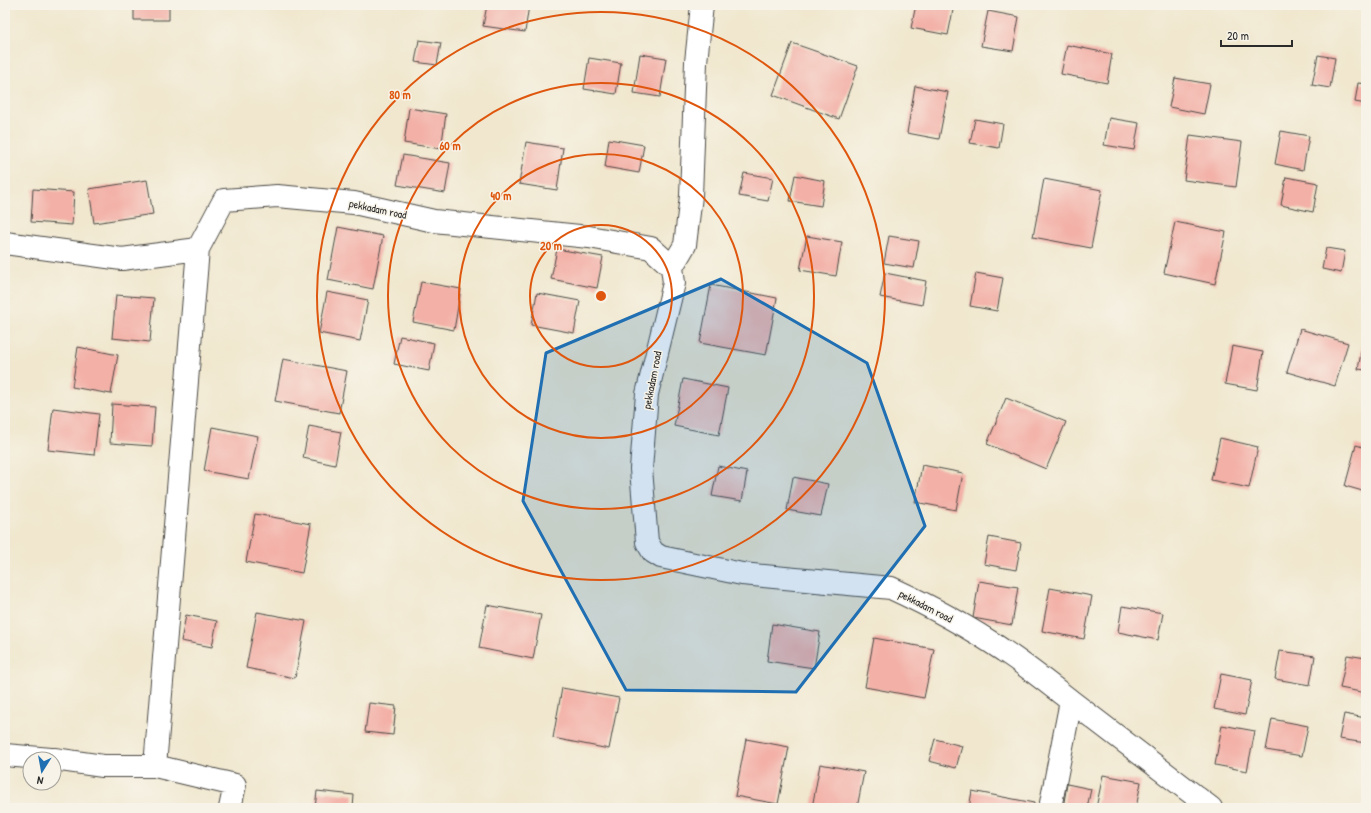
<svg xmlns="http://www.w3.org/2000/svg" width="1371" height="813" viewBox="0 0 1371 813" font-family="'Patrick Hand',sans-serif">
	<rect width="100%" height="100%" fill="#f7f3e8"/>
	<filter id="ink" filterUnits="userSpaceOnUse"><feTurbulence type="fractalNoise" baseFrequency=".025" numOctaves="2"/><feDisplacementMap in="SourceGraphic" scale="8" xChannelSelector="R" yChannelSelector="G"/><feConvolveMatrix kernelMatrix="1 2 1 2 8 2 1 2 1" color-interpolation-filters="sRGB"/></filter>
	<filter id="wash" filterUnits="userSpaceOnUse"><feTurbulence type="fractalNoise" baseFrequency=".012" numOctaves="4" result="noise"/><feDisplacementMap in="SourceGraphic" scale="16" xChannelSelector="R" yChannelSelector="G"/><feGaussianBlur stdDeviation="0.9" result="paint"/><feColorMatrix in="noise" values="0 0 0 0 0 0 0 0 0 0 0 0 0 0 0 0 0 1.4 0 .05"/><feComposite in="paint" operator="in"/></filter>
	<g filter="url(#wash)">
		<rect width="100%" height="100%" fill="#f0e7ce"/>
		<g id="blocks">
			<!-- building -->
			<path fill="#f3b0a7" d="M134 5H169V20H134Z
				M487 5H529L525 32 483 26Z
				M916 5H954L948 35 911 28Z
				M988 11 1019 17 1013 51 981 46Z
				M419 40 441 43 437 65 415 62Z
				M792 43 858 66 839 119 773 95Z
				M1067 45 1112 54 1107 83 1061 74Z
				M640 54 666 58 660 97 634 93Z
				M1318 55 1335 58 1330 88 1312 85Z
				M589 58 621 63 616 94 584 89Z
				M1175 78 1210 84 1204 114 1169 107Z
				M1358 83 1366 84V104L1355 102Z
				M915 86 948 92 939 139 907 133Z
				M409 108 446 114 441 149 404 143Z
				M1109 118 1139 123 1134 150 1104 145Z
				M975 119 1003 124 999 148 970 143Z
				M1281 131 1309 136 1303 170 1275 164Z
				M1190 135 1242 142 1236 187 1184 180Z
				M609 139 644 145 639 173 605 167Z
				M526 142 563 148 557 190 519 184Z
				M403 155 450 163 445 193 397 185Z
				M744 173 773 178 768 201 739 196Z
				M795 175 825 181 821 206 790 201Z
				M1286 177 1318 183 1313 212 1281 205Z
				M1044 179 1102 190 1091 248 1033 237Z
				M147 180 153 214 94 223 89 189Z
				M33 189 74 192 72 225 31 222Z
				M5 196H8L7 226H5Z
				M1175 222 1226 232 1215 284 1164 273Z
				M338 227 383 236 373 289 328 280Z
				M807 236 842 242 836 276 800 270Z
				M889 236 919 241 914 268 884 263Z
				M1326 248 1345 251 1341 273 1322 269Z
				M557 249 603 257 597 288 551 279Z
				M885 273 926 281 922 305 880 297Z
				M976 273 1003 278 997 311 970 306Z
				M421 282 461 289 454 330 413 322Z
				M711 285 777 298 766 355 700 343Z
				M327 292 368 300 360 341 319 333Z
				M537 293 580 301 574 333 531 325Z
				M116 295 154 298 150 342 112 338Z
				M1300 329 1348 343 1335 386 1287 372Z
				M1365 332H1366V370L1358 369Z
				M400 336 434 343 429 371 394 364Z
				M1232 346 1263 352 1257 390 1225 384Z
				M78 347 118 355 111 394 72 387Z
				M283 359 347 371 339 413 275 401Z
				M683 379 728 388 719 435 674 426Z
				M1006 398 1066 422 1046 469 987 444Z
				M112 404 155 407 152 446 110 443Z
				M53 408 99 414 94 455 48 450Z
				M309 426 341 432 335 465 303 458Z
				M212 427 258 436 249 479 204 471Z
				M1220 438 1258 447 1249 488 1211 480Z
				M1356 445 1366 448V492L1345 486Z
				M922 465 963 473 956 510 915 502Z
				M718 466 747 472 742 501 712 496Z
				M793 477 828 484 821 516 787 510Z
				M255 514 311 524 302 573 246 562Z
				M989 537 1021 543 1016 570 984 564Z
				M979 581 1018 587 1012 625 973 618Z
				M1050 588 1092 596 1084 639 1042 631Z
				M487 605 541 615 533 659 479 648Z
				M1122 606 1163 613 1158 640 1118 632Z
				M257 612 306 621 295 678 246 668Z
				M186 615 217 621 212 647 181 641Z
				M772 624 820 632 814 668 767 661Z
				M874 638 934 649 924 698 865 687Z
				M1280 651 1315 656 1310 685 1275 679Z
				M1347 655 1366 658V693L1340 688Z
				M1221 674 1252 680 1245 715 1214 709Z
				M562 688 619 698 609 749 553 738Z
				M369 703 396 706 393 735 365 732Z
				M1344 714 1366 718V743L1339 739Z
				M1272 719 1308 726 1302 756 1266 750Z
				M1222 725 1255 731 1247 771 1215 765Z
				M746 739 789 747 778 804 735 796Z
				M935 739 962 746 956 768 929 761Z
				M820 764 864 772 857 808H812Z
				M1103 775 1141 782 1136 808H1096Z
				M1067 784 1091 789 1087 808H1063Z
				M317 791 354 795 353 808H315Z
				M972 791 1034 803 1033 808H969Z"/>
		</g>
	</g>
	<g filter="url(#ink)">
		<use href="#blocks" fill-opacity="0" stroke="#494743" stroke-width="1"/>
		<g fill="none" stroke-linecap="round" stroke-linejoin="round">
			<defs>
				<path id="minor" d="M5 243 122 259 198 249 155 766 235 785 230 808
					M198 249 224 200 277 196 354 203 434 221 589 237 651 248 672 267 674 283 647 394 641 469 647 542 653 552 661 557 742 574 891 588C930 606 969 627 1004 651 1027 666 1049 684 1071 701
					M672 267 685 245 691 196 696 62 702 5
					M5 755 51 759
					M54 759 103 766H155
					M1050 808 1071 701 1211 808"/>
			</defs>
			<!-- minor casing -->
			<use href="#minor" stroke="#494743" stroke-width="24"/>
			<!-- minor -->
			<use href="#minor" stroke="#fff" stroke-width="22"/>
		</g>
	</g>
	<!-- marked area -->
	<path fill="#1f6fb2" fill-opacity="0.2" stroke="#1f6fb2" stroke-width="3" stroke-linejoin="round" d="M721 279 867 363 925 526 796 692 626 690 523 501 546 353Z"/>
	<!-- distance rings -->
	<g fill="none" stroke="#df570e" stroke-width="2">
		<circle cx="601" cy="296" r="71"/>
		<circle cx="601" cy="296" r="142"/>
		<circle cx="601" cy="296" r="213"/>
		<circle cx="601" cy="296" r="284"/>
	</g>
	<g text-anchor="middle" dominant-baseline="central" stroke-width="3" stroke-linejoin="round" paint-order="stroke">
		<!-- street labels -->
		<g font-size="11" fill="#2b2b2b" stroke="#f7f3e8">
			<text transform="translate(378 209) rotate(12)">pekkadam road</text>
			<text transform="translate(652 380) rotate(-79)">pekkadam road</text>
			<text transform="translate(926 606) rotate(27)">pekkadam road</text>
		</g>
	</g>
	<circle cx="601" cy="296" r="6" fill="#df570e" stroke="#f7f3e8" stroke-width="2"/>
	<g font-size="12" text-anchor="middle" font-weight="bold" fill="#df570e" stroke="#f7f3e8" stroke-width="3" stroke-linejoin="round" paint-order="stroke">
		<text x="400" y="99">80 m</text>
		<text x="450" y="150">60 m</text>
		<text x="501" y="200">40 m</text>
		<text x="551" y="250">20 m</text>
	</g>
	<!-- margin -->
	<rect width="1371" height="813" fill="none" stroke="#f7f3e8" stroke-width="20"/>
	<!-- north arrow -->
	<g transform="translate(42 771) rotate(191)"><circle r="19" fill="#f7f3e8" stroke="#a5a39c"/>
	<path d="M0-3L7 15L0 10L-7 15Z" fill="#1f6fb2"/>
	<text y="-6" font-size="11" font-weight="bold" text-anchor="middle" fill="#2b2b2b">N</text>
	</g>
	<!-- scale -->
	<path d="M1221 40v6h71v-6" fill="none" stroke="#2b2b2b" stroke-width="2"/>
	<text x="1227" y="40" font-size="12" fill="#2b2b2b" stroke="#f7f3e8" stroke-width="3" paint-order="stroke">20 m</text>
</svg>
